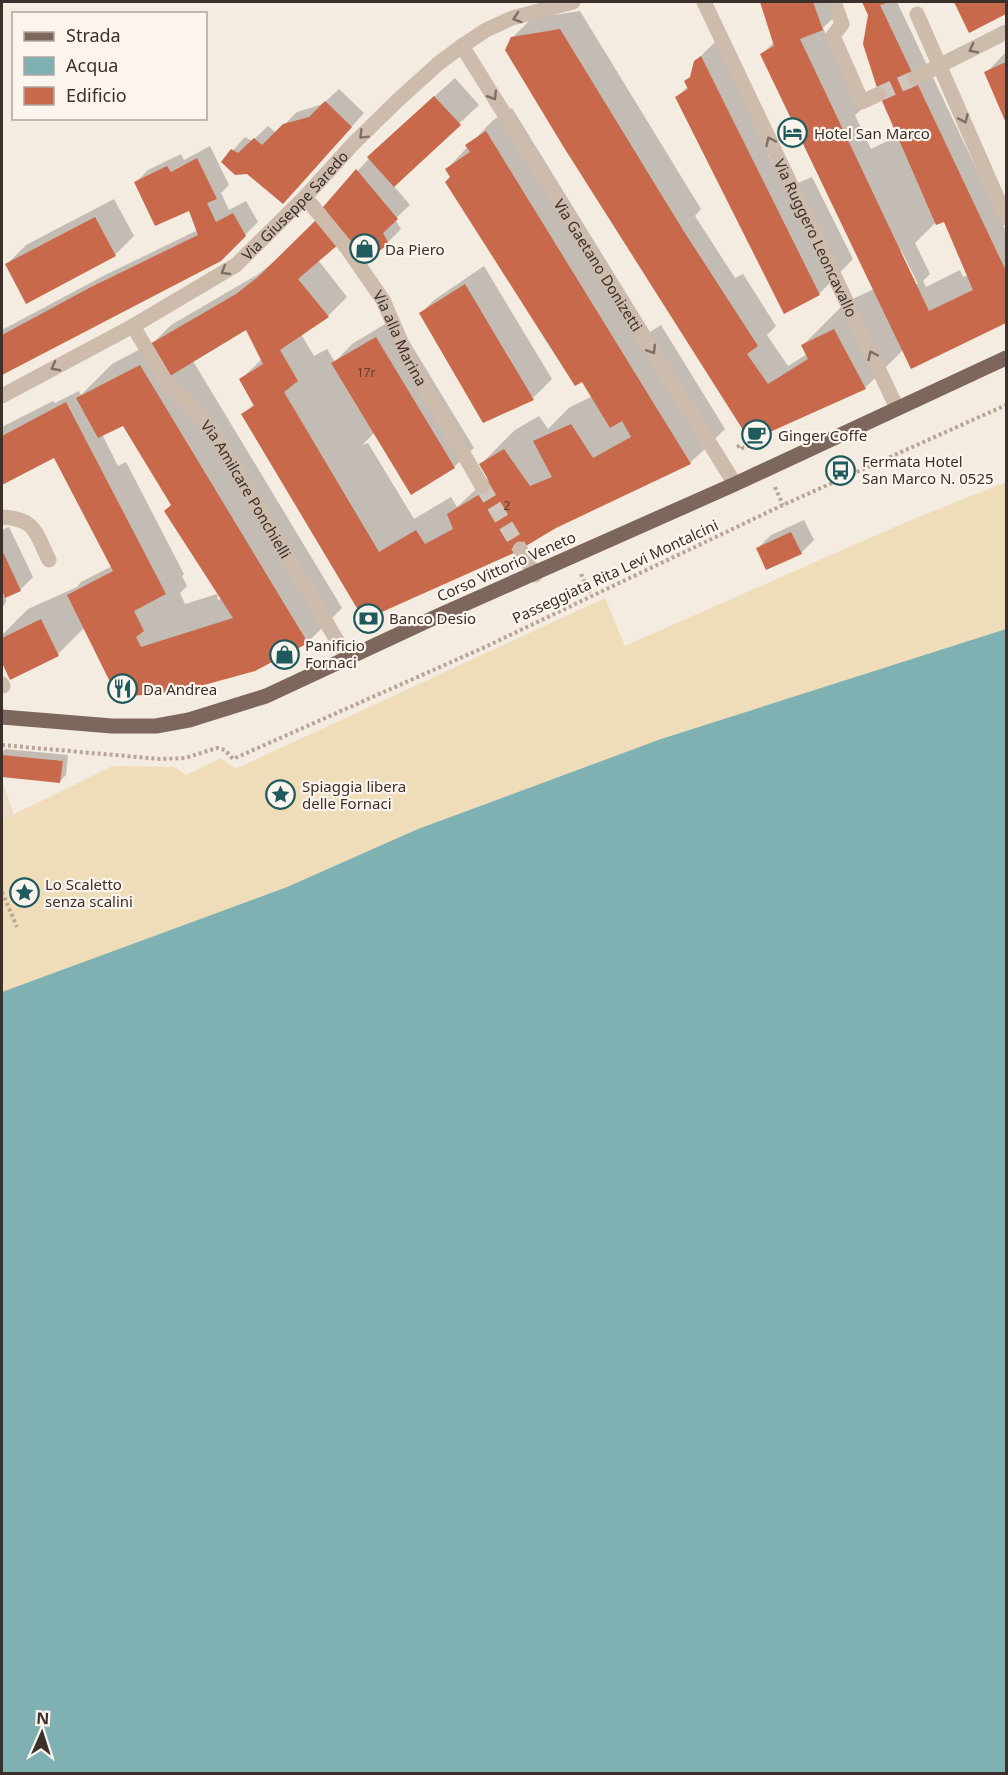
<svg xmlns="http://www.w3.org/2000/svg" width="1008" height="1775" viewBox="0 0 1008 1775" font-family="'Noto Sans',sans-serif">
	<rect width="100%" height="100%" fill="#f4ebe1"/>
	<!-- sand -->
	<path fill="#efdcb8" d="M1006 482V629L661 739 418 829 287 887 2 992V820L113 766 174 767 186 775 221 758 235 769 605 598 625 646 899 525Z"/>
	<!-- plaza -->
	<path fill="#ecdcc8" d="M2 780 14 815 2 820Z"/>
	<!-- water -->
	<path fill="#7fb0b2" d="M1006 629V1773H2V992L287 887 418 829 661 739Z"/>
	<!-- shadow -->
	<path fill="#0003" fill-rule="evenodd" d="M762 2H839L842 9 823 28 862 109 855 115 871 149 898 136 870 14 864 2H897L1006 231V321L911 367 903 350 865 388 750 439 512 38 532 18 580 11 701 209 695 216 735 278 743 274 776 326 767 335 788 366 807 354 803 345 846 302 874 289 762 54 774 42ZM945 220 969 275 963 277 960 270 926 287 923 281 930 274 915 243 936 222ZM901 250 918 284H914L899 251Z
		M956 2H1006V12L969 31Z
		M715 42 775 149 768 155 786 188 812 177 853 259 819 294 677 97 688 86 695 62Z
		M1006 52V117L986 73Z
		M455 78 479 105 393 185 410 205 395 219 401 229 388 242 366 259 346 234 318 260 347 297 328 316 301 334 314 356 327 349 335 362 352 344 395 318 474 448 454 467 375 432 362 445 368 443 414 519 451 497 457 507 489 477 481 464 515 430 539 416 548 429 570 407 593 396 447 169 492 121 512 108 650 332 661 325 725 429 690 463 365 618 243 414 254 404 241 379 262 359 246 328 193 361 342 608 308 642 254 669 186 689 85 627 58 654 11 678 2 660V635L28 609 77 587 81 582 112 566 54 456 2 483V427L53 401 55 403 79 391 81 395 112 364 154 342 171 325 257 275 279 258 328 211 324 207 388 138ZM124 424 172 505 222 598 218 600 217 594 185 604 180 593 187 586 182 576 184 574 126 462 118 466 102 434Z
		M339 89 364 113 296 189 247 173 223 161 245 137 252 141 268 126 276 133 297 112 323 104Z
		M210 146 229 185 221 193 229 210 246 201 258 222 222 258 2 373V330L105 275 198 230 190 209 135 183 148 170 181 154 184 160Z
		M114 199 134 236 115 255 7 264 26 245Z
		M484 266 552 379 533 398 421 313 434 300Z
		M804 520 814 540 801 553 758 548 771 535Z
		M9 527 33 577 20 590 6 597V602L2 608V530Z
		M5 749 68 755 66 775 60 781 2 775V752Z"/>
	<!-- building -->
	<path fill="#c8694b" d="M760 2H813L823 30 800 39 929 311 973 290 944 222 936 225 879 94 863 44 868 15 862 2H889L880 5 1006 271V323L911 369 760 54 774 46Z
		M954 2H1006V14L969 33Z
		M560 29 683 230 758 346 747 354 768 384 808 359 801 345 834 329 866 389 750 441 563 146 505 50 511 37Z
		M701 56 820 295 784 314 675 97 688 89 684 81 690 77 694 61Z
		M1006 62V123L984 72Z
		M434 96 461 125 394 187 367 157Z
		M325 101 352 127 283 204 247 174 235 175 221 162 231 149 238 153 254 138 262 145 283 124 309 117Z
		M486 131 691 464 556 528 514 553 364 620 241 414 254 406 239 379 263 364 246 330 170 376 150 344 236 294 258 277 316 220 339 244 298 279 329 317 280 350 298 381 284 392 379 552 416 530 425 544 453 529 447 514 480 494 477 488 489 481 479 464 504 449 530 486 552 477 533 441 571 424 593 458 631 437 622 421 610 428 582 382 575 386 445 182 450 177 445 169 470 152 465 145Z
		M197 158 217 199 207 203 216 222 233 213 246 236 221 261 2 375V335L91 287 198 235 189 211 155 226 134 182 167 166 171 172Z
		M356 169 398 219 383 233 389 244 365 261 323 207Z
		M95 217 116 256 26 304 5 264Z
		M465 284 534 400 483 423 419 313Z
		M376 337 455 468 411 495 331 363Z
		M140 365 308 643 255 671 186 690 124 697 114 690 67 595 113 571 54 458 2 485V436L66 402 166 594 134 611 144 631 136 637 141 647 233 618 164 511 171 505 123 426 98 438 76 398Z
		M791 532 802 554 766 570 756 548Z
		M2 550 21 591 5 598 2 590Z
		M41 619 59 656 10 680 2 663V638Z
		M2 755 63 761 60 783 2 777Z"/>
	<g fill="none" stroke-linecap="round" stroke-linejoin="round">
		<!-- minor-tunnel -->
		<path stroke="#cfc6bd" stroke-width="15" stroke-dasharray="15 8" stroke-linecap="butt" d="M879 94 915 78
			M482 486 520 549"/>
		<!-- path -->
		<path stroke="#b9a596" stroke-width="4" stroke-dasharray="3 3" stroke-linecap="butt" d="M737 447 741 445 743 448 754 443 758 451
			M775 487 783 505
			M581 574 591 595
			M2 745 160 759 185 758 217 748 225 750 233 759 485 647 783 505 1006 405
			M2 892 17 927"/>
		<!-- minor -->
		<g stroke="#cdbbac" stroke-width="15">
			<path id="s1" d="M704 2 897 408"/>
			<path d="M834 2 842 24 833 36 862 102 879 94"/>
			<path d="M917 14 1006 218"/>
			<path id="s2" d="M462 46 735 484"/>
			<path d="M915 78 1006 32"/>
			<path id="s3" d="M305 197 347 248 383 300 408 358 482 486"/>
			<path id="s4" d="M133 326 168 385 187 400 217 438 348 659"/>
			<path id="s5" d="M2 396 133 326 236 265 305 197 353 144 398 100 439 63 462 46 486 30 512 18 573 2"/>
			<path d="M2 517C36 519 35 532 49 560"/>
			<path d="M520 549 535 575"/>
			<path d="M2 684 3 686"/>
		</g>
		<!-- major -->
		<path stroke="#7d675c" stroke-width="15" d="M2 717 112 726H156L189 720 266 696 440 615 735 484 1006 358"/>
	</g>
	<!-- one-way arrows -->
	<defs><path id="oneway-chevron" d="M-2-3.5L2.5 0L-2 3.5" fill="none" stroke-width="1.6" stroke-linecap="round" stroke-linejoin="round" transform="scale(1.5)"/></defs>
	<g stroke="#7d6f65">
		<use href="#oneway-chevron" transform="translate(517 18) rotate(162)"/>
		<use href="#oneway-chevron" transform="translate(973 49) rotate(153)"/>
		<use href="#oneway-chevron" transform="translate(493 96) rotate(58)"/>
		<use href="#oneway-chevron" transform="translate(964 119) rotate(66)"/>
		<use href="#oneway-chevron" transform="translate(363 135) rotate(135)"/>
		<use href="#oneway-chevron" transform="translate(770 141) rotate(-115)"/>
		<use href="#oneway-chevron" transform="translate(225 271) rotate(149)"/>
		<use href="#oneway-chevron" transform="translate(652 350) rotate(58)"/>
		<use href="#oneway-chevron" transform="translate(872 355) rotate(-115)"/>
		<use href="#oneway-chevron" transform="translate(55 367) rotate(152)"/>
	</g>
	<!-- icons -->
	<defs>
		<symbol id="hotel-ring" viewBox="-11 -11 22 22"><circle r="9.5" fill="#fbf5ee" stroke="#1f5a5e" stroke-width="1.5"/><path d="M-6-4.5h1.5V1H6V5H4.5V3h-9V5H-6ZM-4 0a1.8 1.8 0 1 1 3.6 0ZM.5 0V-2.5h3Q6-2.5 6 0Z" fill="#1f5a5e"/></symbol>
		<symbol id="shop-ring" viewBox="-11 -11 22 22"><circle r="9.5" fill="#fbf5ee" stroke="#1f5a5e" stroke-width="1.5"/><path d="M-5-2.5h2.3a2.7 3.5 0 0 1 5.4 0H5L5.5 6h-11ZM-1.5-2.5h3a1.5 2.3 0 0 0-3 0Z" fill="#1f5a5e"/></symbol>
		<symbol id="cafe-ring" viewBox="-11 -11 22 22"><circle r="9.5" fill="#fbf5ee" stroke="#1f5a5e" stroke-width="1.5"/><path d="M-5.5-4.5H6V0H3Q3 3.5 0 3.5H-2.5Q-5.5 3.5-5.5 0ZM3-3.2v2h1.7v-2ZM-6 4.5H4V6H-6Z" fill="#1f5a5e"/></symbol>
		<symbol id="bus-ring" viewBox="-11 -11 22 22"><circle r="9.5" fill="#fbf5ee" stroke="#1f5a5e" stroke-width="1.5"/><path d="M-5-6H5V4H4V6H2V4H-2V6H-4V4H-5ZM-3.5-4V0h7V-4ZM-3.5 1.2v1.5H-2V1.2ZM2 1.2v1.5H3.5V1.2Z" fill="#1f5a5e"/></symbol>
		<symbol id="bank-ring" viewBox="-11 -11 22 22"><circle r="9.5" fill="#fbf5ee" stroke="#1f5a5e" stroke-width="1.5"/><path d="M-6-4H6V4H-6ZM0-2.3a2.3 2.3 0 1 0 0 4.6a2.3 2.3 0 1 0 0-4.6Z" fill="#1f5a5e"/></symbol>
		<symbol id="restaurant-ring" viewBox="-11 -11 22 22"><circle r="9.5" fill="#fbf5ee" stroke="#1f5a5e" stroke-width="1.5"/><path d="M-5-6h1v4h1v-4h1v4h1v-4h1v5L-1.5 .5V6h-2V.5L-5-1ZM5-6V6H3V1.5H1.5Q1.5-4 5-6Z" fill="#1f5a5e"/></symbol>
		<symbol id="sight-ring" viewBox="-11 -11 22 22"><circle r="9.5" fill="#fbf5ee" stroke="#1f5a5e" stroke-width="1.5"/><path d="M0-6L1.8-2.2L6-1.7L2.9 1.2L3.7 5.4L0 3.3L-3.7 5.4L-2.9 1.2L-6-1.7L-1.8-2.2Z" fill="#1f5a5e"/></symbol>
	</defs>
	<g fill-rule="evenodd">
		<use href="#hotel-ring" x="776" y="116" width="33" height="33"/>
		<use href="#shop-ring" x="348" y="232" width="33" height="33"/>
		<use href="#cafe-ring" x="740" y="418" width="33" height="33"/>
		<use href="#bus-ring" x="824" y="454" width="33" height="33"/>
		<use href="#bank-ring" x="352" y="602" width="33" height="33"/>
		<use href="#shop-ring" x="268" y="638" width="33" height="33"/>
		<use href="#restaurant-ring" x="106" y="672" width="33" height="33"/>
		<use href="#sight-ring" x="264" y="778" width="33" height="33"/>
		<use href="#sight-ring" x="8" y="876" width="33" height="33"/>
	</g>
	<g text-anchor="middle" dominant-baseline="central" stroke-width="4.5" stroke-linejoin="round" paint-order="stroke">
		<!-- number labels -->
		<g font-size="12" fill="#5e3e33">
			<text x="366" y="372">17r</text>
			<text x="507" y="505">2</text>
		</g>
		<!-- poi labels -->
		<g font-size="15" fill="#3b302b" stroke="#fbf5ee" text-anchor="start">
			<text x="814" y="133">Hotel San Marco</text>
			<text x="385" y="249">Da Piero</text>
			<text x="778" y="435">Ginger Coffe</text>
			<text x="862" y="461">Fermata Hotel<tspan x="862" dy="17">San Marco N. 0525</tspan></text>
			<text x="389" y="618">Banco Desio</text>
			<text x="305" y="645">Panificio<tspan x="305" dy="17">Fornaci</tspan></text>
			<text x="143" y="689">Da Andrea</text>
			<text x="302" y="786">Spiaggia libera<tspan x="302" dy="17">delle Fornaci</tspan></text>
			<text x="45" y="884">Lo Scaletto<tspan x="45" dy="17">senza scalini</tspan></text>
		</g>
		<!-- street labels -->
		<g font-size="15" fill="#3b302b" stroke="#fbf5ee">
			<text stroke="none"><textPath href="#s5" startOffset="352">Via Giuseppe Saredo</textPath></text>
			<text stroke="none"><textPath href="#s1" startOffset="261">Via Ruggero Leoncavallo</textPath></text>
			<text stroke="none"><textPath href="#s2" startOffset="258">Via Gaetano Donizetti</textPath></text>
			<text stroke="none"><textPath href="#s3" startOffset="171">Via alla Marina</textPath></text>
			<text stroke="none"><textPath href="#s4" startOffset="200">Via Amilcare Ponchielli</textPath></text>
			<text transform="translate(506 566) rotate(-24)">Corso Vittorio Veneto</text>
			<text transform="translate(615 571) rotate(-25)">Passeggiata Rita Levi Montalcini</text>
		</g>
	</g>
	<!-- border -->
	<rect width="1008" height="1775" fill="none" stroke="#3b302b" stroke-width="6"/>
	<!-- legend -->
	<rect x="12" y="12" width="195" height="108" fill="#fbf5ee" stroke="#aea6a0" stroke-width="1.5"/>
	<rect x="24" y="32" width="30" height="9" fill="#7d675c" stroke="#aea6a0" stroke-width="1.5"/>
	<text x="66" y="42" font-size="18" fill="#3b302b">Strada</text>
	<rect x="24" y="57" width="30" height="18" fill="#7fb0b2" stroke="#aea6a0" stroke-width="1.5"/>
	<text x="66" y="72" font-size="18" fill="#3b302b">Acqua</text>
	<rect x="24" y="87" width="30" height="18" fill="#c8694b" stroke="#aea6a0" stroke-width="1.5"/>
	<text x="66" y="102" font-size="18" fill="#3b302b">Edificio</text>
	<!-- north arrow -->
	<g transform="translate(42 1733) rotate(3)" stroke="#fbf5ee" stroke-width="4.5" paint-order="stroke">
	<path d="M0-4.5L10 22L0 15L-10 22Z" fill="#3b302b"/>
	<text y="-9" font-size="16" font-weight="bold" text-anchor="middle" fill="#3b302b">N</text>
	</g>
</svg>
